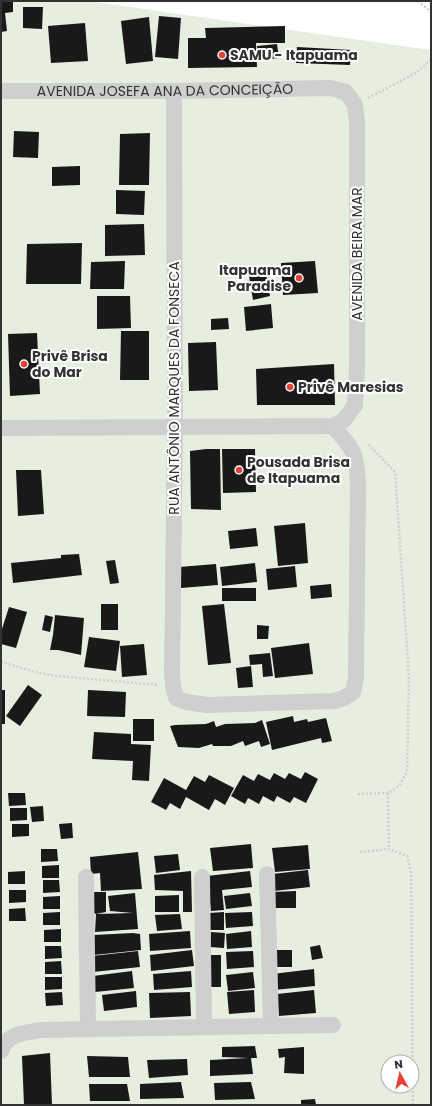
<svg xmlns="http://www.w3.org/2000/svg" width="432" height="1106" viewBox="0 0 432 1106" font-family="Poppins,sans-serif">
	<rect width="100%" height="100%" fill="#fff"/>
	<!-- green -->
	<path fill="#e6eee0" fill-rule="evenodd" d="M1 1H88L431 50V1105H1ZM388 1062H412V1086H388Z"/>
	<!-- building -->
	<path fill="#191919" d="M1 1H13V12L5 13 7 31 1 32Z
		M23 7H43L42 29 23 28Z
		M159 16 181 18 178 59 155 57Z
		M149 17 153 61 126 64 121 21Z
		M85 23 88 61 51 63 48 26Z
		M285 26V43H256L257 67 188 68V38H206L205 28Z
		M277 44 279 58 258 60 257 46Z
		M297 47 351 50 350 65 296 63Z
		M14 131 39 132 38 158 13 157Z
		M150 133 149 185H119L120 134Z
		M80 166V185L52 186V167Z
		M116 190 145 191 144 215 116 214Z
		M144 224 145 255 105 256V225Z
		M82 243 81 284H26L27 244Z
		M125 261 124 289H90L91 262Z
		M315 261 318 293 283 295 281 263Z
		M266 273 270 296 253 300 249 276Z
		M97 296H130L131 328 97 329Z
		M271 304 273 328 246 331 244 307Z
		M228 318 229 329 211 330V319Z
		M121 331H149V380H120Z
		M37 333 40 394 10 396 8 334Z
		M216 342 218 390 189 391 188 343Z
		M334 364 335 405H257L256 369Z
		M206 449H220L221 510 191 509 190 451Z
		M222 449H255L256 492 223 493Z
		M16 470H41L44 514 18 516Z
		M305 523 308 563 278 566 274 526Z
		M256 528 258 546 230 549 228 531Z
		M79 554 82 575 13 583 11 563 61 558V555Z
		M115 560 119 583 110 584 106 561Z
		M255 563 257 582 222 586 220 567Z
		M216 564 218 585 181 588 179 567Z
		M295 566 297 587 268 590 266 569Z
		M331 584 332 597 311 599 310 586Z
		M222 588H256V601H222Z
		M101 604H118V630H101Z
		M224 604 231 663 208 665 202 606Z
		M9 607 27 612 16 648 1 644V632Z
		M45 615 53 617 50 632 42 630Z
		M55 615 84 618 81 655 58 650H50L53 635Z
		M257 625 269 626 268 639H257Z
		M89 637 120 641 116 671 84 667Z
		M309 643 313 674 275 678 271 648Z
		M144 644 147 675 122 677 120 646Z
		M270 653 273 676 263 677 262 664 250 665 249 655Z
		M251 666 253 687 238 688 236 668Z
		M28 685 42 695 20 726 6 716Z
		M1 690H5V724H1Z
		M88 690 126 692 125 717 87 716Z
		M293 716 294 722 307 719 308 722 326 718 332 741 322 743 321 738 272 750 266 722Z
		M133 719H154V741H133Z
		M262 720 270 744 261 747 259 741 245 746 243 741 231 746H213L212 744 199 748 178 747 170 726 175 725 206 724 214 721 216 727 225 724 255 723Z
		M94 732 131 734V744L151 745 149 781 132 780 133 761 92 759Z
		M305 772 318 779 306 803 294 797 290 803 277 796 274 802 263 796 259 804 248 798 245 804 231 796 243 775 254 781 258 774 270 780 274 773 285 779 289 773 301 779Z
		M209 775 234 788 225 805 215 799 209 810 186 797 180 809 170 803 166 810 151 802 164 778 186 790 194 776 205 782Z
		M8 793H25L26 805 9 806Z
		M43 806 44 821 32 822 30 807Z
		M10 808H27V820L10 821Z
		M72 823 73 838 61 839 59 824Z
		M12 824H29V836L12 837Z
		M251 844 253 868 213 871 210 848Z
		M308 845 310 869 275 872 272 848Z
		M41 849H57L58 861 41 862Z
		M138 852 142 889 101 891 100 873 91 874 90 857Z
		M178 854 180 870 156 873 154 856Z
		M59 865V878H42V866Z
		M308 870 310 887 274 891 272 874Z
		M25 871V884H8V872Z
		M191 871 192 912H183V891L155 890 154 875Z
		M250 871 252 887 222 890 224 910 211 911 207 876Z
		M43 880H59L60 892 43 893Z
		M9 890H26V902L9 903Z
		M296 891V908H272V892Z
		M91 892H106V912L96 914 133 913 110 911 108 896 135 893 138 929 95 932 96 914 91 912Z
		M250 893 252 906 226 909 224 896Z
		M179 895V912H155V896Z
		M60 896V909H43V897Z
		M25 908 26 921H9V909Z
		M60 912V925H43V913Z
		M224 912V930H209V913Z
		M252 912 253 926 226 928 225 913Z
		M180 914 182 929 157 931 155 915Z
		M61 929V942H44V930Z
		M190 931 191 948 150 951 149 934Z
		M251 931 252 947 227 949 226 934Z
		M211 932 225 933 224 948 210 947Z
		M133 933 140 934 141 950 94 955 93 935Z
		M320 945 323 958 312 960 310 947Z
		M45 946H61L62 958 45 959Z
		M192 950 194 966 151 971 150 955Z
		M271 950H292V967H271Z
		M138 951 140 967 93 972 92 956Z
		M253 951 254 967 227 969 226 952Z
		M210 955H221V987H210Z
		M61 961 62 974H45V962Z
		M314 969 315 986 274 990 272 974Z
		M132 971 134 988 95 992 93 976Z
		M191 971 192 987 154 990 153 974Z
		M253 972 255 988 228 991 226 975Z
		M45 977H62V989L45 990Z
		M254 990 255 1012 229 1014 227 992Z
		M314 990 316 1013 279 1016 277 994Z
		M136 991 137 1007 104 1011 102 995Z
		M62 992 63 1005 46 1006 45 993Z
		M190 992 191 1016 150 1018 149 993Z
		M255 1046 257 1058H251L253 1074 210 1076V1060L248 1058 222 1057V1047Z
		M304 1047V1074L284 1073 285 1057 279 1058 278 1049Z
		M50 1053 52 1105H24L22 1056Z
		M87 1056 128 1057 130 1077H89Z
		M187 1059 188 1075 149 1078 147 1060Z
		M181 1082 184 1098 140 1099V1084Z
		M251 1082 255 1099 215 1100 214 1083Z
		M89 1084H127L130 1101H90Z
		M315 1099 316 1105H301V1100Z"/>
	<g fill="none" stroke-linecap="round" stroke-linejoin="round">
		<!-- path -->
		<path stroke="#cfcfcf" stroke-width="2.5" stroke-dasharray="2 2" stroke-linecap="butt" d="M418 1 431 12
			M368 98 416 73 431 60
			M1 662 40 673 57 676 158 685
			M388 793 389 849
			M358 794 388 793 399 786 407 772 409 678 395 472 367 443
			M360 852 389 849 407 856 411 871 413 1105"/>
		<!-- minor -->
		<g stroke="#cfcfcf" stroke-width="16">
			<path id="s1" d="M1 91H174L330 88 346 92 355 105 357 121V366L355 405 344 420 333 426 1 428"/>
			<path d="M174 91 175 426 172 674 173 686 176 698 186 702 207 705 334 701 344 698 353 692 356 678 358 481C357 473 357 463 354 455 350 444 340 435 333 426"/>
			<path d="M267 874 271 1025"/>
			<path d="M86 877 88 1029"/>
			<path d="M202 877 204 1027"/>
			<path d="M1 1051C7 1033 25 1033 41 1030L333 1025"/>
		</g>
	</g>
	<!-- markers -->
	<g fill="#e74235" stroke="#fff" stroke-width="1.5">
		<circle cx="222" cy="55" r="4"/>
		<circle cx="299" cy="278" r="4"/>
		<circle cx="24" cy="364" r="4"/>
		<circle cx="290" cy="387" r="4"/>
		<circle cx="239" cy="470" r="4"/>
	</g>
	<g text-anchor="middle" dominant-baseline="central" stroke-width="4" stroke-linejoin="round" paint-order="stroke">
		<!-- poi labels -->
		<g font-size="14" font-weight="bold" fill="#323232" stroke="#fff" text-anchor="start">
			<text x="230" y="55">SAMU - Itapuama</text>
			<text x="291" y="270" text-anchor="end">Itapuama<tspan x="291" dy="16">Paradise</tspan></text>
			<text x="32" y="356">Privê Brisa<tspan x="32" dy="16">do Mar</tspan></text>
			<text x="298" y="387">Privê Maresias</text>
			<text x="247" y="462">Pousada Brisa<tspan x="247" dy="16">de Itapuama</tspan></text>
		</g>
		<!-- street labels -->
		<g font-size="14" fill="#323232" stroke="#fff">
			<text stroke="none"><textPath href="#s1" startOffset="164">AVENIDA JOSEFA ANA DA CONCEIÇÃO</textPath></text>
			<text transform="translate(357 254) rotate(-90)">AVENIDA BEIRA MAR</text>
			<text transform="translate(174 388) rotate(-90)">RUA ANTÔNIO MARQUES DA FONSECA</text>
		</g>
	</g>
	<!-- border -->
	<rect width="432" height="1106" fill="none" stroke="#323232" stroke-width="4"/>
	<!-- north arrow -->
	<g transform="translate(400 1074) rotate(352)"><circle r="19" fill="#ffffff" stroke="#adadad"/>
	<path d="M0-3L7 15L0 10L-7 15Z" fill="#e74235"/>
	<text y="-6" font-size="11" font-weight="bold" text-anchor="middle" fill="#323232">N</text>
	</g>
</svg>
